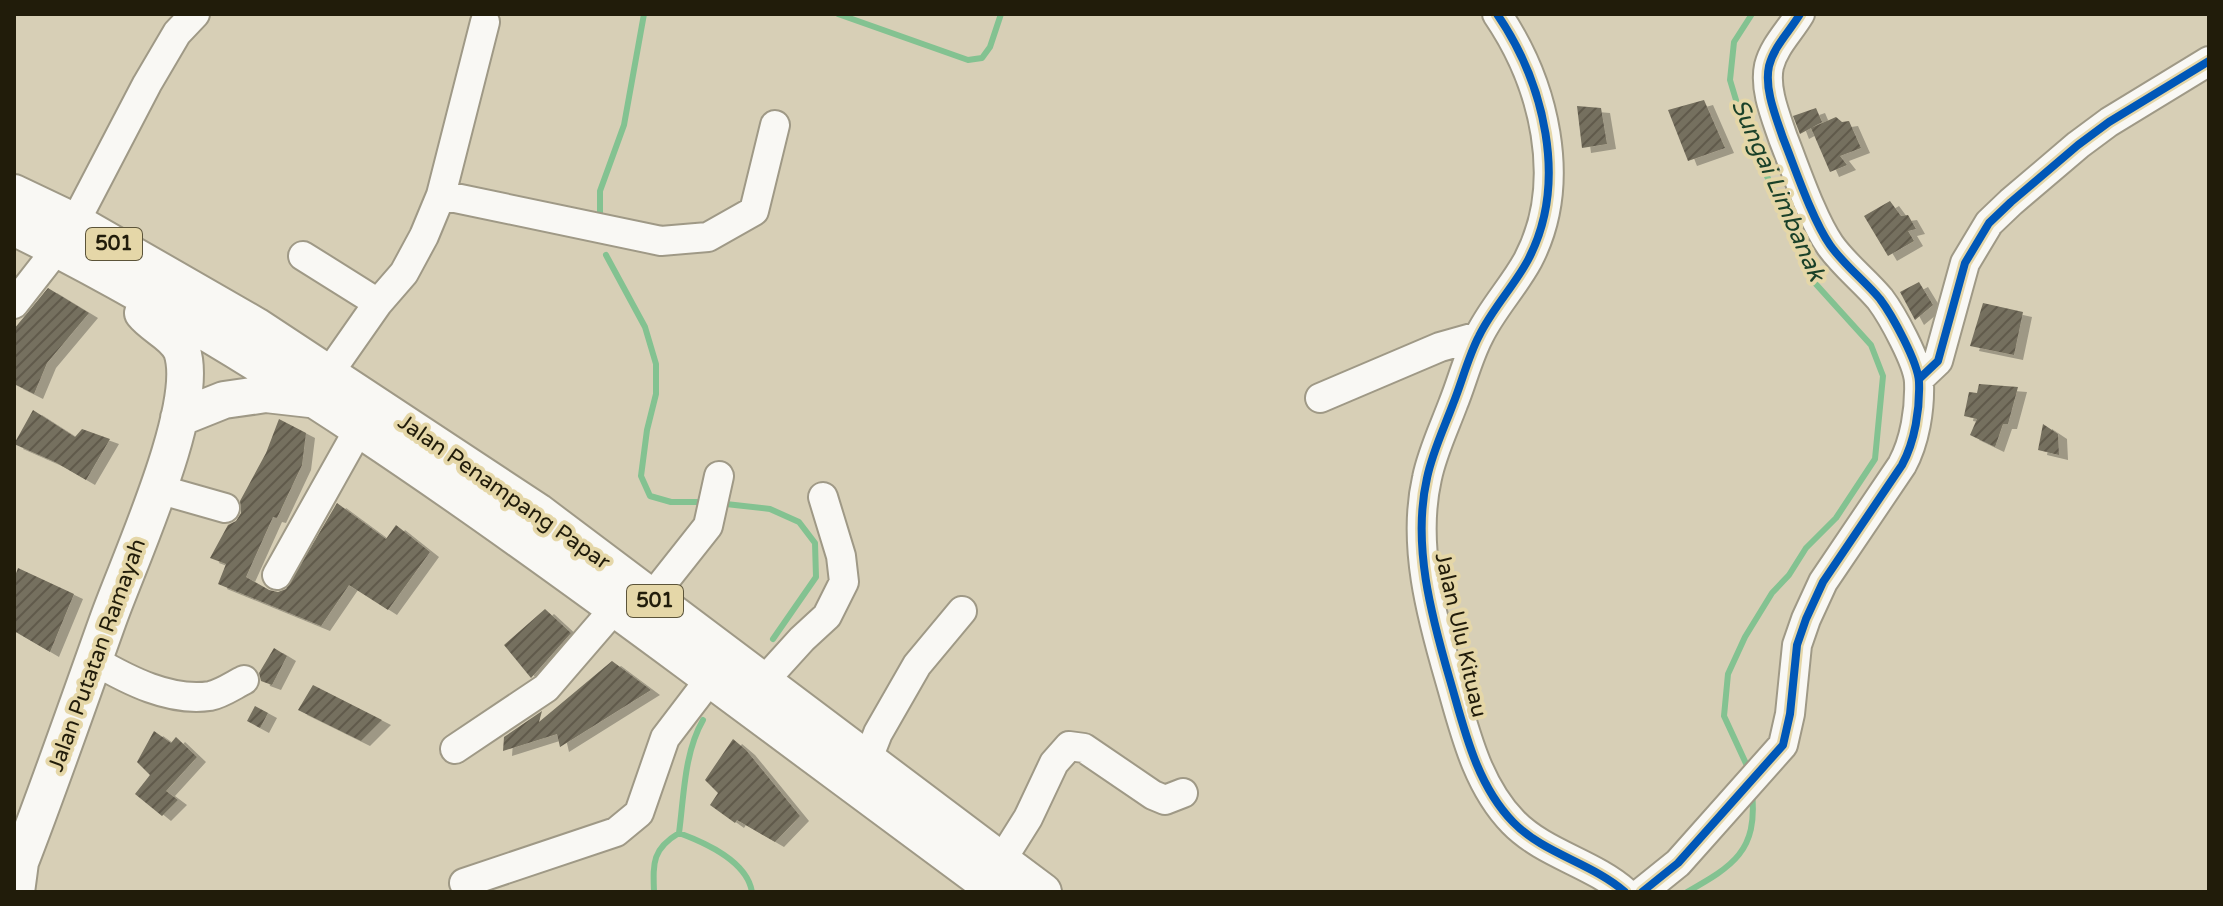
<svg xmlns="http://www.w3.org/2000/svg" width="2223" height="906" viewBox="0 0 2223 906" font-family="'Varela Round',sans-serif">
	<defs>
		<pattern id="building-hatch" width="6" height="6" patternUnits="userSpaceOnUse" patternTransform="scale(2)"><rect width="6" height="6" fill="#756f5e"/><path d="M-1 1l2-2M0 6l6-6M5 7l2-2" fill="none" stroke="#605a4c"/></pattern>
		<filter id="shadow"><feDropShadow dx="9" dy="5" stdDeviation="0" flood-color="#0004"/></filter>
	</defs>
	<rect width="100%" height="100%" fill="#d7cfb6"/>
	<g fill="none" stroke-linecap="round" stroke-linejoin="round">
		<!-- stream -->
		<path stroke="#83c291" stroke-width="6" d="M838 14 968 60 982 58 990 47 1001 14
			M600 220V191L624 125 644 14
			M606 255 645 327 656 364V394L647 430 641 476 650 496 671 502H699
			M726 504 770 509 799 522 815 543 816 577 773 639
			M1749 770 1724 716 1728 674 1745 637 1772 593 1789 575 1806 548 1836 518 1875 459 1883 376 1871 345 1814 282 1742 120 1730 80 1734 42 1752 14
			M679 833C684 796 684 753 703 720
			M654 892C653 863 652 849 679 833 706 843 747 861 752 892
			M1687 892C1733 866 1758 851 1752 793"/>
	</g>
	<!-- building -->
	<path fill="url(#building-hatch)" filter="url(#shadow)" d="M1704 100 1725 148 1688 161 1668 110Z
		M1577 106 1601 108 1607 144 1582 148Z
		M1816 108 1822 122 1800 134 1793 116Z
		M1836 117 1842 122 1849 121 1861 148 1840 156 1847 165 1830 172 1811 128Z
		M1890 201 1901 216 1908 215 1916 229 1908 231 1914 241 1888 256 1864 216Z
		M1919 282 1933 305 1915 320 1900 292Z
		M48 288 89 313 47 363 34 394 14 384V329Z
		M1983 303 2023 312 2014 355 1970 346Z
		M1979 384 2018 387 2008 424H2003L1995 447 1970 435 1977 419 1964 416 1969 392 1977 393Z
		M33 410 75 437 82 429 110 439 86 480 55 462 14 444Z
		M279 419 306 433 302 465 277 518 273 517 246 577 269 590 278 592 286 589 337 503 386 539 396 525 430 552 388 610 349 585 321 626 218 584 226 564 210 558 228 525 236 521 241 513 240 501 266 453Z
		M2043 424 2058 434 2059 455 2038 450Z
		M18 568 74 594 50 652 14 631V579Z
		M545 609 571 633 531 678 504 645Z
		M274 648 287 656 272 685 261 681 259 673Z
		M612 661 651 690 560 747 557 734 503 751 504 737 542 711 539 722Z
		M313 685 382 720 361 741 298 710Z
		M255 706 268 713 260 728 247 721Z
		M154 731 171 743 176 737 197 757 166 791 178 800 162 816 135 794 150 775 137 762Z
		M733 739 746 750 800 816 775 842 737 820 735 823 710 805 718 793 705 780Z"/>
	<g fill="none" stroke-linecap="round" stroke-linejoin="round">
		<defs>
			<path id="minor" d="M1497 14C1544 83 1569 182 1528 260 1514 286 1492 309 1479 336 1468 357 1462 382 1453 404 1444 428 1432 453 1427 478 1412 544 1431 615 1450 680 1464 728 1476 784 1513 822 1544 854 1592 863 1625 892
				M441 195 661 241 708 237 754 211 775 125
				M75 222 147 84 177 33 195 14
				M303 256 378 303
				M14 304 57 249
				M329 373 378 303 404 273 424 236 441 195 485 22
				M1919 379 1938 361 1965 263 1989 223 2011 202 2078 145 2109 122 2209 61
				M1320 398 1440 347 1479 336
				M158 489 225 508
				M277 575 360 427
				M651 598 708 526 719 476
				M95 661C128 680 170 702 210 696 221 694 234 685 244 680
				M762 683 802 639 827 616 844 582 841 556 823 497
				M455 749 546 688 615 608
				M867 761 878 733 917 665 962 611
				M1001 861 1028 818 1054 763 1069 746 1084 748 1153 795 1165 800 1183 793
				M464 883 616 832 639 813 665 738 710 679
				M1642 892 1678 863 1783 745 1790 714 1797 645 1806 619 1823 582 1902 465C1915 441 1920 409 1919 382 1918 362 1892 315 1880 299 1864 280 1844 265 1830 245 1812 219 1795 168 1783 138 1776 117 1764 89 1769 66 1774 46 1790 31 1800 14"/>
			<path id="major" d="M14 193 75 222 256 326 538 512 1043 892
				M14 227C256 347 476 505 692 665 794 741 896 816 998 892
				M179 418 224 400 266 394 310 399
				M16 892 20 862C51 782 79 701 108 620 128 563 201 407 182 351 175 334 154 327 143 313"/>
		</defs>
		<!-- minor casing -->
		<use href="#minor" stroke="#9f9986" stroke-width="32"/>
		<!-- major casing -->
		<use href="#major" stroke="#9f9986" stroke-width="40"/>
		<!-- minor -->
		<use href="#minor" stroke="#f9f8f4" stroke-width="28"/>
		<!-- major -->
		<use href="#major" stroke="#f9f8f4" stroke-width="36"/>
		<defs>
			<path id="cycleway" d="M1497 14C1544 83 1569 182 1528 260 1514 286 1492 309 1479 336 1468 357 1462 382 1453 404 1444 428 1432 453 1427 478 1412 544 1431 615 1450 680 1464 728 1476 784 1513 822 1544 854 1592 863 1625 892
				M1919 379 1938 361 1965 263 1989 223 2011 202 2078 145 2109 122 2209 61
				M1642 892 1678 863 1783 745 1790 714 1797 645 1806 619 1823 582 1902 465C1915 441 1920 409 1919 382 1918 362 1892 315 1880 299 1864 280 1844 265 1830 245 1812 219 1795 168 1783 138 1776 117 1764 89 1769 66 1774 46 1790 31 1800 14"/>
		</defs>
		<!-- cycleway casing -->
		<use href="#cycleway" stroke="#e5d7a8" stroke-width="13"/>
		<!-- cycleway -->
		<use href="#cycleway" stroke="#0057b8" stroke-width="8"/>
	</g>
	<g text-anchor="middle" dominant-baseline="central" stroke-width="8" stroke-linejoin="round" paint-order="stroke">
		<!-- shield labels -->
		<g fill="#e5d7a8" stroke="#5c5439" stroke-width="2">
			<rect x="86" y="228" width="56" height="32" rx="6"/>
			<rect x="627" y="585" width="56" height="32" rx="6"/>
		</g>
		<g font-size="20" font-weight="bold" fill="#211c0a">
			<text x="114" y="244">501</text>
			<text x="655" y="601">501</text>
		</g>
		<!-- street labels -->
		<g font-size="22" fill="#211c0a" stroke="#e5d7a8">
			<text transform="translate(504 492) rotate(35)">Jalan Penampang Papar</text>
			<text transform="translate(1461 635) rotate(77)">Jalan Ulu Kituau</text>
			<text transform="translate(97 655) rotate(-70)">Jalan Putatan Ramayah</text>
		</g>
		<!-- water labels -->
		<g font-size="24" font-style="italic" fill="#1a4129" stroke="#e5d7a8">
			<text transform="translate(1778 190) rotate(66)">Sungai Limbanak</text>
		</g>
	</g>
	<!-- border -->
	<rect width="2223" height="906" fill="none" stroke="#211c0a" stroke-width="32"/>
</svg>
